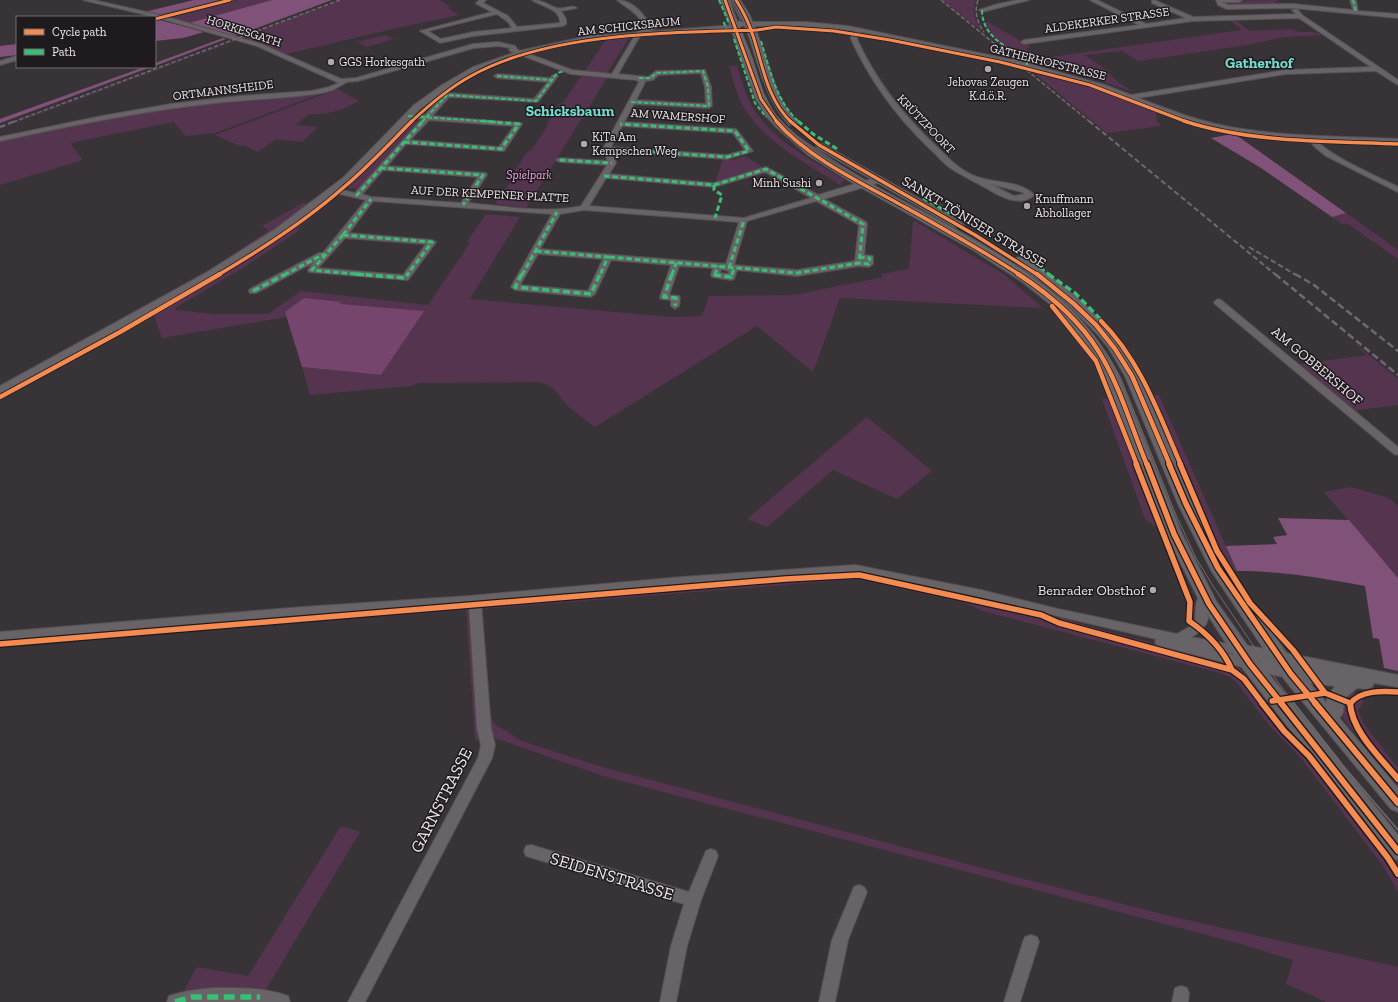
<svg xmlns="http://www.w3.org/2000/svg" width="1398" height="1002" viewBox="0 0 1398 1002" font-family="'Zilla Slab',serif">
	<rect width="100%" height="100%" fill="#383337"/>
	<!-- green -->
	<path fill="#553450" d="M239 0H272L189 23 169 18Z
		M342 0H440L449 6V9L459 15 388 30 287 54 244 38H240Z
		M942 0H976C971 12 975 22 983 32Z
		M1279 0 1275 2 1276 4 1229 6 1222 4V1Z
		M1235 19 1249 31 1291 29C1300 35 1312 29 1322 35L1285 37 1247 45 1138 61 1122 51 1084 55 1101 66 1118 82 1132 91H1130L1072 71 1019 60 993 39H996L984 23 988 22 1031 47 1026 49 1033 53 1051 57 1242 30 1229 20Z
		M385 35 394 39 366 47 357 42Z
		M630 36 607 73 584 72 606 39Z
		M233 41H235L0 129V128Z
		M729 66H737C742 81 746 98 755 111 776 143 814 161 845 180L840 185C806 163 764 142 743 106 736 94 733 79 729 66Z
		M1028 68 1089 85 1157 112 1156 119 1161 126 1107 133Z
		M581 76 607 78 526 208 495 204 514 177 511 176 528 151H531L548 125H546L560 103H563Z
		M339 87 215 133 185 136 174 122 70 143 83 160 0 185V140L106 118 232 100 324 91Z
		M338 89 359 101C343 110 329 115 309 114L295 125 318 127 302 142 276 139 258 152 243 145 240 146 215 135Z
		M414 121H419L359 189 347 188Z
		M745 156 765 168 715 183 723 159 732 160Z
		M303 203 311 204C257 245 199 278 141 311L138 310 219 264 269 230 262 226Z
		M320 204 327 205 299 227 297 232 246 266 175 308 176 310 213 314H268L301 291 428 305 470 243 467 242 486 214 520 217 470 299 672 317 702 316 709 296 794 295 883 277 881 274 909 269 913 222 915 221 1005 275 1043 308 840 298 813 372 757 326 595 427C586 420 575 413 567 405 556 392 555 386 538 382L418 383 411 386 310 395 302 367 381 375 340 304 341 302 285 312 287 317 162 338 154 316 147 313 282 232Z
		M1346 213 1398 250V259L1348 224H1342L1332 217Z
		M1352 341 1398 379V405L1351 411 1296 365 1366 355Z
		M1159 395 1237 571 1227 573 1207 537 1146 396Z
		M1116 398 1198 612 1192 627 1186 621 1189 610 1181 587 1157 528 1145 519 1102 399Z
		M867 417 932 471 897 499 833 470 767 527 747 519Z
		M1351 487 1389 498 1398 506V578L1324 492Z
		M849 573 871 574 1047 613 1088 626 1212 659 1239 668 1266 692 1398 862V892L1383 866 1300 757 1268 724 1237 683 1230 677 1220 673 983 611 965 603 861 580H845L483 609 491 718 496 725 522 741 602 767 1009 875 1174 917 1398 967V1002H1326L1286 984 1293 960 1241 944 603 776 492 737 479 609 482 603 491 599Z
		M466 603 468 610 477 720 481 739 475 740 466 610 0 647V641Z
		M1352 690 1364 701 1358 710 1364 724 1398 768V787L1345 721 1339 707 1343 696Z
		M341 826 360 832 265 991C235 987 212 988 183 992L197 967 248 976Z"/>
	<!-- forest -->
	<path fill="#815279" d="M194 0H227L162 16 144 12Z
		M272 0H332L235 36 189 23Z
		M155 19H156L204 32 183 38 155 41Z
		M223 38 226 39 155 66V63Z
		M17 44V55L0 57V46Z
		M144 67H151L0 123V119Z
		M1232 134 1239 137 1346 213 1332 217 1261 168 1211 138Z
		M1278 518 1349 520 1398 578V671L1384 668 1379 639 1373 638 1365 586C1322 578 1281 571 1237 571L1226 546 1277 544 1273 537 1287 535Z"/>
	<!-- water -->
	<path fill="#75456e" d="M304 298 341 302 340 304 424 311 381 375 302 367 285 312Z"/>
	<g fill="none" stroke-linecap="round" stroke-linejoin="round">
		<defs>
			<path id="minor" d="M83 0H93L160 15 223 0H233L167 17 261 44 341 79 356 78 473 44 498 42 515 46 518 50 572 70 612 74 637 32 645 28C639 13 629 10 617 0 632 0 645 14 650 27L655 26 658 28 641 34 618 74 648 77 656 71 705 70 711 87 712 106 709 108 634 104 624 122 735 129 737 130 753 151 727 159 611 151 616 163 609 174 714 183 766 167 818 195 875 178H881V182L824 199 866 222 867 224 864 255 873 256V264L869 267 859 266 797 276 737 270 734 279 731 280 712 277 711 275 713 268 679 266 669 295 679 296 680 298 679 306 675 309 671 306V300L661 299 660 297 671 265 611 260 595 294 591 297 515 290 511 287 552 214 373 201 349 233 432 240 436 242 408 280 309 272 308 270 314 262 256 293H250L249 291 250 289 319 253H323L366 200 331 192 330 190 334 188 355 193 422 119 406 117V115H425L445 94 447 93 534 99 548 82 497 78 494 76 497 74 550 78 553 75H557L558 76 538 102 449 97 432 116 521 123 522 124 504 151 406 144 387 166 486 173 487 175 468 203C501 206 550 214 581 206L607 165 560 162 556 160 560 158 608 161 603 149 639 82 636 80 571 74 510 51 509 50 511 48 498 46 474 48 358 81 347 82 333 90 322 93C284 99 245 99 207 104 137 112 68 126 0 141V137L102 116 171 104 240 96 312 91 329 87 339 83 257 46 155 17ZM701 73 705 87 706 104 636 100 645 82 644 81 653 80 658 75ZM429 120 514 126 499 147 410 140ZM622 126 733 133 745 150 727 155 611 147ZM383 170 478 177 461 203 371 197 362 194ZM765 172 811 198 744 218 589 206 606 178 714 187ZM816 201 859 225 855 261 797 270 734 265 747 221ZM584 210 739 222 726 264 540 249 560 214ZM345 238 426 244 403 275 318 268ZM538 254 603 259 588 291 520 285ZM721 269 729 271 728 274 720 273Z
				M480 0H486L483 3 508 16 517 27 560 23C560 8 542 7 532 0 545 0 548 6 557 8 564 10 571 4 577 8L561 11 566 19V24L563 26 473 36 440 43 420 31 492 12 477 4 476 3ZM497 14 508 22 512 28 473 32 441 39 428 31Z
				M1018 0H1029L982 12 979 10 998 4Z
				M1090 0H1097L1146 24 1186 18 1152 3V1L1154 0 1193 17 1296 14 1292 10 1297 9 1302 15 1398 80V85L1376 71 1286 74 1138 98C1167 109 1195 120 1225 126 1282 137 1341 136 1398 139V143L1315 139C1329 156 1377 176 1398 187V192L1326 156 1316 148 1308 139C1265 136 1220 132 1179 118 1148 108 1120 93 1089 84 1014 62 937 48 861 32L857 36V39C876 81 902 114 936 146 948 158 960 171 977 177 993 183 1023 181 1034 195 1020 208 999 196 986 188 974 181 960 175 949 167 941 161 936 154 929 148 896 116 870 81 851 39V36L855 31 805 26H734L731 24 734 22H805L848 26 1018 61 1105 85 1131 95 1286 70 1371 67 1299 18 1193 21 1024 44 1021 42 1024 40 1139 25ZM990 184 1022 192 1025 194 1014 196Z
				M1216 0H1242L1239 2H1222L1228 5 1293 4 1353 10 1350 0H1356L1358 11 1398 14V18L1293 8 1227 9 1218 5Z
				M17 56V60L0 65V61Z
				M1218 299 1221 300 1398 447V455L1394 454 1215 304 1214 302Z
				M855 565 981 590 1058 609 1177 634 1189 627 1195 622C1197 612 1192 590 1210 595L1212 598 1207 605 1208 619 1206 624 1200 632 1191 637 1244 647 1246 650 1244 653 1240 655 1206 648 1250 659 1255 661 1256 664 1255 667 1250 669 1157 645 1155 642 1156 639 981 598 855 573 682 585 481 603 491 728 495 745 492 758 365 1002H348L478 758 481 745 477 728 469 606 467 604 303 615 0 642V632L303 607 469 596 682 577Z
				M531 845 689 892 706 851 711 849 716 851 718 856 701 900 687 946 676 1002H660L671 946 684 904 526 856 524 851 526 846Z
				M859 885 864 887 867 892 848 940 835 1002H819L832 940 854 887Z
				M1031 935 1037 937 1039 942 1020 1002H1004L1023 942 1025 937Z
				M1181 986 1187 988 1189 994 1188 1002H1172L1175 988Z
				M214 988C238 988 265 987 288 996L290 1002H167L169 996C184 991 199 989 214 988Z"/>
			<path id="tertiary" d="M736 25H739V29L588 40 524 55 479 71 448 89 420 109 350 181 282 234 212 278 0 395V386L204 274 274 230 344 177 414 105 442 85 473 67 519 51 588 36Z
				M1240 644 1398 675V687L1374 683 1372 687 1366 689 1357 688 1344 699C1343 703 1344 708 1343 712 1340 721 1330 725 1322 723L1319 718 1326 709 1327 698 1335 686 1314 684 1244 668 1242 664 1244 660 1250 658 1234 654 1232 650 1234 646Z"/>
			<path id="secondary" d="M721 0H729C736 19 744 37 751 56 758 77 763 100 777 117 802 146 845 170 878 188 939 221 1007 253 1059 298 1083 319 1102 346 1118 374L1182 534 1216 601 1257 659 1398 835V860L1390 858 1243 669 1203 608 1166 534 1104 374 1093 353 1080 336 1050 304 1021 281 973 250 851 182 808 155 776 127 767 117 756 99Z
				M732 0H740L749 14 756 30 778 94 786 108 797 123 795 125H789C781 115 774 106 769 94 754 62 752 32 732 0Z
				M821 143 962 223 964 225 962 227H954L817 148 816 146 817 144Z
				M1020 257 1024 258 1054 279 1084 304 1109 330 1119 344 1139 376 1194 504 1225 566 1298 669 1398 788V812L1391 809 1284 679 1212 572 1178 504 1125 376 1108 347 1099 336 1074 310 1046 285 1016 264 1014 261 1016 258Z"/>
		</defs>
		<!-- minor casing -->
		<use href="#minor" stroke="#555054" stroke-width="2"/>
		<!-- tertiary casing -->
		<use href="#tertiary" stroke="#555054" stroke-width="2"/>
		<!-- secondary casing -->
		<use href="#secondary" stroke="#555054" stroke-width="2"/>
		<!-- minor -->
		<use href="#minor" fill="#676366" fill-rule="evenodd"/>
		<!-- tertiary -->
		<use href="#tertiary" fill="#676366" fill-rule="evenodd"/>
		<!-- secondary -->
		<use href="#secondary" fill="#686367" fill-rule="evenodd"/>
		<!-- tram-far1 -->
		<path stroke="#6f6a6e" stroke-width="1" d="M730 0 740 18V31L752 58 763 93 775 115 784 125 798 137 840 165 915 210 989 250 1028 275 1067 306 1095 337 1109 357 1121 379 1176 515 1196 558 1213 586 1282 688 1295 704"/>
		<!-- tram -->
		<path stroke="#6f6a6e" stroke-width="1.5" d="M1294 703 1345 768 1398 830"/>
		<!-- rail-far2 -->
		<path stroke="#6f6a6e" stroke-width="1.5" stroke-dasharray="4.5 2" stroke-linecap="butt" d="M941 0 1090 122
			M978 0C974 12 977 22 984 32
			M13 122 340 0"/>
		<!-- rail-far1 -->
		<path stroke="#6f6a6e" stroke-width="2" stroke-dasharray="5.5 3" stroke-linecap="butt" d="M1089 121 1276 275
			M0 127 15 121
			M1249 247 1296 275"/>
		<!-- rail -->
		<path stroke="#6f6a6e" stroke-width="2.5" stroke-dasharray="7 3.5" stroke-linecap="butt" d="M1275 274 1398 375
			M1295 274 1314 285 1398 351"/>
		<!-- quiet-far3 -->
		<path stroke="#3abd76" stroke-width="2" stroke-dasharray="4.5 2" stroke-linecap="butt" d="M719 0 728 21 724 23 727 30
			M1353 0 1356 12
			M982 10C982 37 1007 47 1027 60V65
			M734 39 755 103 766 117
			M761 41C770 70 776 101 799 122
			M497 76 552 80 557 73 564 71
			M631 102 709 106 708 87 703 71 656 73 651 78H638
			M408 116 496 122
			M422 122 447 95 536 101 552 80"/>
		<!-- quiet-far2 -->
		<path stroke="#3abd76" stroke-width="3" stroke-dasharray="5.5 3" stroke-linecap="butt" d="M798 121 813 134 839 150
			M404 142 501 149 519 124 482 121
			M607 149 727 157 749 151 735 131 620 124
			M560 160 612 163
			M380 168 483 175 463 205
			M604 176 714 185 766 169 863 224 859 263 797 273 608 257
			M714 185V190L722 195 715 218
			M356 196 423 121
			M923 198 954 216
			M343 235 432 242 407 275
			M343 235 312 270 367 275
			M343 235 371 199
			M1004 245 1031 261 1050 275
			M536 251 608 257 600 275
			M859 257 870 258 869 264 859 263
			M729 268 744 220
			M284 275 324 254
			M522 275 557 212
			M672 275 676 263
			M715 275 718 266
			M732 275 734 268"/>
		<!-- quiet-far1 -->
		<path stroke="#3abd76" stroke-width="3.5" stroke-dasharray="7 3.5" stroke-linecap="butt" d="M355 274 405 278 408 274
			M522 274 515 287 591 294 600 274
			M672 274 664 297 676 298 675 306
			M715 274V275L731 277 732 274
			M1048 274 1075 293 1103 322
			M253 291 286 274"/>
		<!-- quiet -->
		<path stroke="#3abd76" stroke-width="5.5" stroke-dasharray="11 5.5" stroke-linecap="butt" d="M175 1002 192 997H260"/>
		<defs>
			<path id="cycleway-far4" d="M725 0 761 99 777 122
				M736 0C743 11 749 23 753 36 763 66 767 99 791 122
				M155 19 230 0
				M411 122C429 105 449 88 471 76 550 32 668 33 757 30L776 27 834 31 890 40 1000 62 1090 85 1187 122"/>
			<path id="cycleway-far3" d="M776 121C805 155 855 180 894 201 937 225 979 248 1020 275
				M790 121 819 145 975 235 1038 275
				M1184 121C1251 143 1329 141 1398 144
				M218 275C262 249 306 221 344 187 368 167 390 143 412 121"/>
			<path id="cycleway-far2" d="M1018 274C1049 294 1080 321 1099 352 1120 386 1132 429 1147 465
				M1037 274 1074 304 1096 325 1115 349 1132 376 1170 465
				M1052 306 1096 361 1137 465
				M1101 321C1141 361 1159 415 1181 465
				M0 397 120 332 220 274"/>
			<path id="cycleway-far1" d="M1136 464 1190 602 1189 621C1208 634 1223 649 1232 670
				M1147 464 1174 534 1209 604 1250 664 1282 704
				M1169 464 1186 504 1218 568 1291 674 1316 704
				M1180 464 1217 551 1250 603 1293 650 1325 693
				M0 644 786 579 859 575 1041 615 1059 623 1232 670 1244 679 1263 704
				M1272 701 1325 693 1350 703
				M1350 704C1360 690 1383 691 1398 692"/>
			<path id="cycleway" d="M1262 703 1284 731 1309 756 1388 858 1398 874
				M1281 703 1398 851
				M1315 703 1398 803
				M1350 703C1352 732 1380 757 1398 779"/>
		</defs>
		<!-- cycleway-far4 casing -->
		<use href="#cycleway-far4" stroke="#1e1a1d" stroke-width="4.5"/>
		<!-- cycleway-far3 casing -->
		<use href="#cycleway-far3" stroke="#1e1a1d" stroke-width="5"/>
		<!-- cycleway-far2 casing -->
		<use href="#cycleway-far2" stroke="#1e1a1d" stroke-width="6"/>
		<!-- cycleway-far1 casing -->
		<use href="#cycleway-far1" stroke="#1e1a1d" stroke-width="8"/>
		<!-- cycleway casing -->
		<use href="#cycleway" stroke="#1e1a1d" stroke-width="9"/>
		<!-- cycleway-far4 -->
		<use href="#cycleway-far4" stroke="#f68b52" stroke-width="3"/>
		<!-- cycleway-far3 -->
		<use href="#cycleway-far3" stroke="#f68b52" stroke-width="3.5"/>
		<!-- cycleway-far2 -->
		<use href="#cycleway-far2" stroke="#f68b52" stroke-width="4.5"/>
		<!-- cycleway-far1 -->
		<use href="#cycleway-far1" stroke="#f68b52" stroke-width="5.5"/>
		<!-- cycleway -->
		<use href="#cycleway" stroke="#f68b52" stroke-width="6"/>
	</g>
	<!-- markers -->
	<g fill="#aea8ad" stroke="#1e1a1d" stroke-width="1.5">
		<circle cx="331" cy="62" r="4"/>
		<circle cx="988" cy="69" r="4"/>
		<circle cx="584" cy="144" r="4"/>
		<circle cx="819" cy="183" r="4"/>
		<circle cx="1027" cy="206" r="4"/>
		<circle cx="1153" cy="590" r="4"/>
	</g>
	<g text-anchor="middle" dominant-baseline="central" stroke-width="3" stroke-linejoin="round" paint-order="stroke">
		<!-- far-street labels -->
		<g font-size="12" fill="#ede7ec" stroke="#1e1a1d">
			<text transform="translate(1107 20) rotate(-8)">ALDEKERKER STRASSE</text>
			<text transform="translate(629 26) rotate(-6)">AM SCHICKSBAUM</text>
			<text transform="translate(244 31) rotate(18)">HORKESGATH</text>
			<text transform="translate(1048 62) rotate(14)">GATHERHOFSTRASSE</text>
			<text transform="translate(223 90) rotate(-7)">ORTMANNSHEIDE</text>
			<text transform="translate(678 116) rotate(4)">AM WAMERSHOF</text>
			<text transform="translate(926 124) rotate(46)">KRÜTZPOORT</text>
			<text transform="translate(490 194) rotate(3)">AUF DER KEMPENER PLATTE</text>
		</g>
		<!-- far-poi labels -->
		<g font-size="12" fill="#ede7ec" stroke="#1e1a1d" text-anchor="start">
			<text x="339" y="62">GGS Horkesgath</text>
			<text x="988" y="82" text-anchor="middle">Jehovas Zeugen<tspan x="988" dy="14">K.d.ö.R.</tspan></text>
			<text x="592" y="137">KiTa Am<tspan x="592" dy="14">Kempschen Weg</tspan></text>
			<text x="811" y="183" text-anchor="end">Minh Sushi</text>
			<text x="1035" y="199">Knuffmann<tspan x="1035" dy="14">Abhollager</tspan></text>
		</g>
		<!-- far-park labels -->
		<g font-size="12" font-style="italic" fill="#efa2e2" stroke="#1e1a1d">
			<text x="529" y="175">Spielpark</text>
		</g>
		<!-- street labels -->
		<g font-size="14" fill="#ede7ec" stroke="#1e1a1d">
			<text transform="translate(974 222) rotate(31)">SANKT TÖNISER STRASSE</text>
			<text transform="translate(1317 366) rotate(40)">AM GOBBERSHOF</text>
		</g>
		<!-- poi labels -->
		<g font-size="14" fill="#ede7ec" stroke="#1e1a1d" text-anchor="end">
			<text x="1145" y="590">Benrader Obsthof</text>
		</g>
		<!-- far-district labels -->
		<g font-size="15" font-weight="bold" fill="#74ddcf" stroke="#1e1a1d">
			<text x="1259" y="63">Gatherhof</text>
			<text x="570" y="111">Schicksbaum</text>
		</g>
		<!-- near-street labels -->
		<g font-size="17" fill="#ede7ec" stroke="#1e1a1d">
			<text transform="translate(441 800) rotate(-63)">GARNSTRASSE</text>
			<text transform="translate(612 876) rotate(17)">SEIDENSTRASSE</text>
		</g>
	</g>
	<!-- legend -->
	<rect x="16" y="16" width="140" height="52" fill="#1e1a1d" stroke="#716c70"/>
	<rect x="24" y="29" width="20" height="6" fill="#f68b52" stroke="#716c70"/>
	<text x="52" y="36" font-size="12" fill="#ede7ec">Cycle path</text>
	<rect x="24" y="49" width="20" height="6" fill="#3abd76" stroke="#716c70"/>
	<text x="52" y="56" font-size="12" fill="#ede7ec">Path</text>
</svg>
